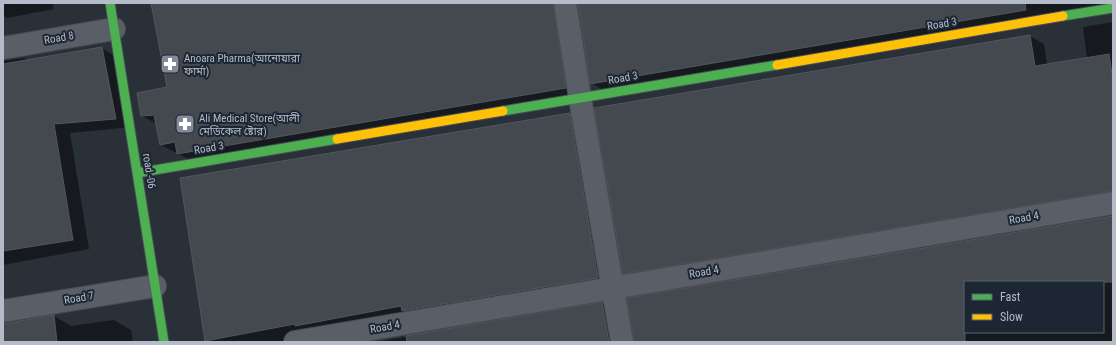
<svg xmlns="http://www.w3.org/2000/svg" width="1116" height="345" viewBox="0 0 1116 345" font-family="'Roboto Condensed','Noto Sans Bengali',sans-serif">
	<rect width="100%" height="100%" fill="#2a3038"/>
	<!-- shadow -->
	<path fill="#0007" fill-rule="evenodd" d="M3 3H53L54 9 7 18 3 15Z
		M152 3H570L579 96 192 161 161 145 157 124 142 116 168 88Z
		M579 3H1113L605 91 591 83Z
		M1113 22V191L1106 189 1113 193 638 281 624 273 1030 36 1044 44 1047 65 1087 58 1083 27Z
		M101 48 117 57 131 127 70 133 89 249 3 265V61L24 58 28 61Z
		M570 114 584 122 612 286 300 342H210L206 340Z
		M1113 217V342H635ZM965 282H1103V332H965Z
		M602 303 616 312 622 342H376Z
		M54 316 71 326 114 320 131 330 133 342H3V325Z"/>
	<!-- building -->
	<path fill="#444950" stroke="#52575f" d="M151 3H553L566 88 177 154 175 142 160 145 154 115 141 116 137 93 167 87Z
		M578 3H1025L1026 10 590 84Z
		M1030 35 1035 66 1109 54 1113 81V191L623 274 594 108Z
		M102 47 116 119 54 124 73 240 3 251V64Z
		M570 113 598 278 402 311 401 306 295 326V324L205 341 180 178Z
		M1113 216V282H965V342H634L627 298Z
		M602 302 609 342H407L406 336Z
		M54 315 57 342H3V324Z"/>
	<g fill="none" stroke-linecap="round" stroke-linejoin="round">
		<defs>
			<path id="street" d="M565 3 580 98 622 342
				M3 48 114 29
				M3 311 155 286
				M295 342 1113 203"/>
			<path id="fast" d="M110 3 164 342
				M1063 16 1113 8
				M503 111 777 65
				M137 173 337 139"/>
			<path id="slow" d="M777 65 1063 16
				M337 139 503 111"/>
		</defs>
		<!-- street casing -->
		<use href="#street" stroke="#484c53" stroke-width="24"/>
		<!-- fast casing -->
		<use href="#fast" stroke="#484c53" stroke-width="11"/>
		<!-- slow casing -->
		<use href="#slow" stroke="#484c53" stroke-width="11"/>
		<!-- street -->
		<use href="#street" stroke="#5a5e66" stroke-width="22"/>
		<!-- fast -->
		<use href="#fast" stroke="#4caf50" stroke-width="9"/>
		<!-- slow -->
		<use href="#slow" stroke="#ffc107" stroke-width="9"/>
	</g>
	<!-- icons -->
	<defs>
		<symbol id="pharmacy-square" viewBox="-11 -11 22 22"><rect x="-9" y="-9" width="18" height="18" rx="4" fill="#848b96" stroke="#1d2633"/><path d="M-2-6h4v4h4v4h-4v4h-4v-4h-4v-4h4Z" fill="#fff"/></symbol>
	</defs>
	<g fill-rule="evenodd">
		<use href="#pharmacy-square" x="159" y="53" width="22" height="22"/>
		<use href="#pharmacy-square" x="174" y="113" width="22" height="22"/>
	</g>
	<g text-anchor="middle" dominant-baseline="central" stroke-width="4" stroke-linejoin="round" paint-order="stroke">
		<!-- street labels -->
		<g font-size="11" fill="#b4bcc9" stroke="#1d2633">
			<text transform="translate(942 24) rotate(-10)">Road 3</text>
			<text transform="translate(59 38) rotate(-10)">Road 8</text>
			<text transform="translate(623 78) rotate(-10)">Road 3</text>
			<text transform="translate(209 148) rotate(-10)">Road 3</text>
			<text transform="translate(149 171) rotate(81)">road -06</text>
			<text transform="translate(1024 218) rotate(-10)">Road 4</text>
			<text transform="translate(704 272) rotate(-10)">Road 4</text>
			<text transform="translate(79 298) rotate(-10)">Road 7</text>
			<text transform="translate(385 327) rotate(-10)">Road 4</text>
		</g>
		<!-- poi labels -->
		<g font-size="11" fill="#b4bcc9" stroke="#1d2633" text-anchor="start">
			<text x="184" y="58">Anoara Pharma(আনোয়ারা<tspan x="184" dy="13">ফার্মা)</tspan></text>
			<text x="199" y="118">Ali Medical Store(আলী<tspan x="199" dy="13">মেডিকেল ষ্টোর)</tspan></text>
		</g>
	</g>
	<!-- border -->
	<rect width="1116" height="345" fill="none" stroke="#b4bcc9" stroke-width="8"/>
	<!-- legend -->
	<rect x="964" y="281" width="140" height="52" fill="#1d2633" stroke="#59626f"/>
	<rect x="972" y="294" width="20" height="6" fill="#4caf50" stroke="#59626f"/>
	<text x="1000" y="301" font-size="12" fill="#b4bcc9">Fast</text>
	<rect x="972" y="314" width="20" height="6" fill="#ffc107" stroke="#59626f"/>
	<text x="1000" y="321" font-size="12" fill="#b4bcc9">Slow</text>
</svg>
